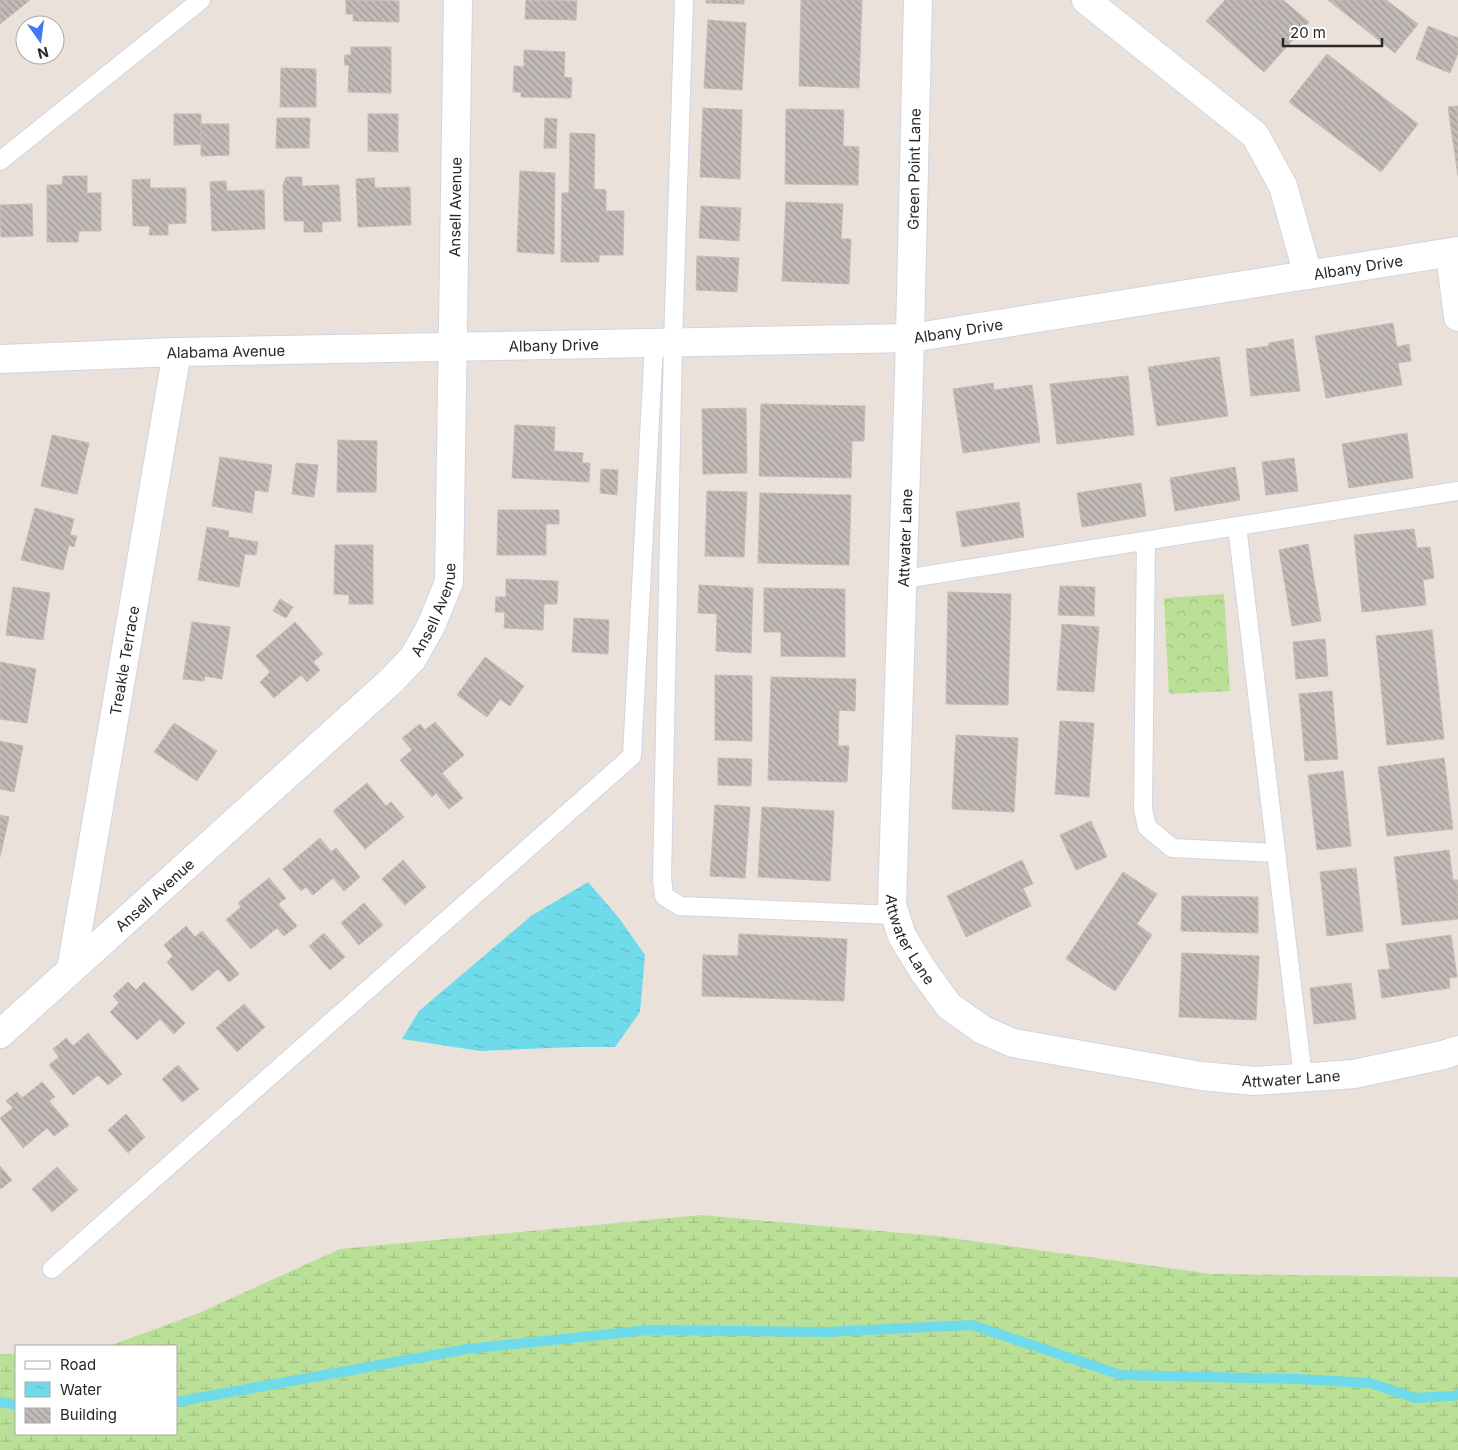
<svg xmlns="http://www.w3.org/2000/svg" width="1458" height="1450" viewBox="0 0 1458 1450" font-family="Inter,sans-serif">
	<defs>
		<pattern id="forest-crowns" width="20" height="18" patternUnits="userSpaceOnUse" patternTransform="scale(1.25)"><rect width="20" height="18" fill="#badf97"/><path d="M2 6a3 3 0 1 1 6 0M12 15a3 3 0 1 1 6 0" fill="none" stroke="#a0bf82"/></pattern>
		<pattern id="wetland-marsh" width="20" height="14" patternUnits="userSpaceOnUse" patternTransform="scale(1.25)"><rect width="20" height="14" fill="#badf97"/><path d="M1 5h8M5 5V1M11 12h8M15 12V8" fill="none" stroke="#a0bf82"/></pattern>
		<pattern id="water-ripples" width="26" height="14" patternUnits="userSpaceOnUse" patternTransform="scale(1.25)"><rect width="26" height="14" fill="#6fdbea"/><path d="M2 4q2-2 4 0t4 0M15 11q2-2 4 0t4 0" fill="none" stroke="#60bcc9"/></pattern>
		<pattern id="building-back-hatch" width="6" height="6" patternUnits="userSpaceOnUse" patternTransform="scale(1.25)"><rect width="6" height="6" fill="#c2bbb7"/><path d="M-1 5l2 2M0 0l6 6M5-1l2 2" fill="none" stroke="#9e9895"/></pattern>
	</defs>
	<rect width="100%" height="100%" fill="#eae1da"/>
	<!-- forest -->
	<path fill="url(#forest-crowns)" d="M1224 594 1230 691 1169 694 1164 598Z"/>
	<!-- wetland -->
	<path fill="url(#wetland-marsh)" d="M701 1215 936 1236 1212 1274 1458 1277V1450H0V1355L1 1354H16V1434H176V1346H109L199 1313 340 1249Z"/>
	<!-- water -->
	<path fill="url(#water-ripples)" d="M588 882 619 918 645 955 640 1012 615 1047H576L480 1051 402 1039 419 1011 531 916Z"/>
	<g fill="none" stroke-linecap="round" stroke-linejoin="round">
		<!-- stream -->
		<path stroke="#6fdbea" stroke-width="10" d="M0 1402 16 1405
			M176 1402 467 1349 649 1330 826 1332 972 1325 1121 1375 1299 1379 1370 1383 1415 1398 1454 1396 1458 1394"/>
	</g>
	<!-- building -->
	<path fill="url(#building-back-hatch)" stroke="#c5bcb4" d="M0 0H30L0 24Z
		M346 0 399 1V22L353 21V14H346Z
		M526 0 577 1 576 20 525 19Z
		M706 0H744V4L706 3Z
		M801 0H862L859 88 799 86Z
		M1225 0H1283L1309 22 1264 72 1206 21Z
		M1328 0H1386L1418 24 1395 53Z
		M708 20 746 23 742 90 704 88Z
		M1428 26 1458 38V53L1450 73 1416 59Z
		M351 47H391V93L348 92 349 65H344L345 55H351Z
		M524 50 565 52 564 77 572 78 571 98 521 97V92H513L514 66 524 67Z
		M1327 54 1418 124 1381 172 1289 102Z
		M281 68 316 69V107H280Z
		M1458 106V176L1448 107Z
		M703 108 742 110 740 179 700 177Z
		M786 109 844 110 843 146 859 147 858 185 785 184Z
		M174 114H201V144L174 145Z
		M368 114H398V152L368 151Z
		M277 118H310L309 148H276Z
		M545 118 557 119 556 148H544Z
		M201 124H229V155L201 156Z
		M570 133 595 134 594 189 606 190V211H624L623 255H599V262H561L562 193H569Z
		M520 171 555 173 554 254 517 252Z
		M63 176H87V193H101V231H79L78 242H47V185H62Z
		M286 177H302V186L339 185 341 221 322 222V232H304V221H284L283 185Z
		M374 178 375 188 410 187 411 225 358 227 356 179Z
		M150 179V188H186V223L168 224V235H149L150 226H133L132 180Z
		M226 181 227 191 264 190 265 229 212 231 210 182Z
		M786 202 843 204 841 239H851L849 284 782 281Z
		M32 204 33 236 1 237 0 205Z
		M701 206 741 208 739 241 699 238Z
		M697 256 739 258 737 292 696 290Z
		M1393 323 1397 347 1409 344 1411 361 1398 363 1402 385 1326 398 1315 336Z
		M1293 339 1300 391 1251 396 1246 349 1269 346V343Z
		M1219 357 1228 416 1157 426 1148 367Z
		M1128 376 1134 435 1057 444 1050 384Z
		M993 383 994 390 1032 385 1040 442 963 453 953 389Z
		M761 404 865 406 864 441H852L851 478 759 476Z
		M746 408 747 473 703 474 702 409Z
		M515 425 555 427 554 451 583 453 582 463H590L589 482 512 478Z
		M1407 433 1413 478 1349 488 1342 444Z
		M52 435 89 443 77 494 41 486Z
		M338 440 377 441 376 492H337Z
		M220 457 272 465 268 492 255 490 252 513 212 506Z
		M1294 458 1298 491 1266 495 1262 462Z
		M296 463 318 465 314 497 292 494Z
		M1235 467 1240 500 1175 511 1170 478Z
		M601 469 618 470 617 495 600 493Z
		M1141 483 1146 516 1082 527 1077 493Z
		M707 491 747 492 744 557 705 556Z
		M760 493 851 495 849 565 758 563Z
		M1019 502 1024 537 962 547 956 512Z
		M35 508 74 519 70 535 77 536 74 547 69 545 63 570 21 560Z
		M498 510H559V524H546V555H497Z
		M207 527 229 531 228 537 258 542 256 555 245 554 239 587 198 580Z
		M1414 529 1417 548 1430 547 1434 578 1423 580 1426 605 1362 612 1354 535Z
		M1308 544 1321 621 1292 626 1279 550Z
		M335 545H373V604H349V595L334 594Z
		M506 579 558 581 557 604H544L543 630 504 628 505 612H495L496 597H506Z
		M699 585 753 588 751 653 716 651 717 614 698 613Z
		M1060 586 1095 587 1094 616 1058 615Z
		M13 587 50 593 43 640 6 635Z
		M764 588 845 589V657L781 656V632H764Z
		M948 592 1011 594 1008 705 946 704Z
		M280 599 293 607 286 618 273 611Z
		M574 618 609 620 608 654 572 652Z
		M192 622 230 627 222 679 205 676 204 681 183 679Z
		M295 622 323 654 313 662 320 670 307 682 301 675 274 698 260 682 270 672 256 656Z
		M1062 624 1099 627 1094 692 1057 690Z
		M1432 630 1444 739 1387 745 1376 636Z
		M1325 639 1328 676 1296 679 1293 642Z
		M485 657 524 686 510 706 500 699 487 717 457 695Z
		M0 662 36 669 27 723 0 719Z
		M715 675 752 676V741L715 740Z
		M771 677 856 679 855 711 839 710 838 746H849L847 782 768 780Z
		M1332 691 1338 759 1305 761 1299 694Z
		M1060 721 1094 723 1089 797 1055 794Z
		M435 722 464 755 442 773 463 798 449 809 436 793 432 797 400 760 412 750 402 738 420 724 425 730Z
		M174 723 217 751 197 781 154 752Z
		M956 735 1018 738 1014 812 952 809Z
		M0 741 23 746 14 792 0 789Z
		M718 758 752 759 751 786 718 785Z
		M1444 758 1453 829 1387 836 1378 767Z
		M1343 771 1351 846 1317 850 1308 775Z
		M367 783 386 806 391 802 404 817 365 849 333 811Z
		M715 805 750 807 745 878 710 876Z
		M762 807 834 811 830 881 758 877Z
		M0 815 9 817 0 857Z
		M1091 821 1107 857 1076 870 1060 835Z
		M320 838 331 852 336 848 360 877 344 891 333 878 313 895 306 887 301 891 283 869Z
		M1449 850 1453 880H1458V919L1402 925 1394 857Z
		M403 860 426 887 405 905 382 879Z
		M1022 860 1033 884 1023 888 1031 906 966 937 947 896Z
		M1356 868 1363 931 1327 936 1320 872Z
		M1123 872 1157 894 1137 924 1152 935 1115 991 1066 959Z
		M269 878 286 898 278 904 297 926 284 936 277 928 251 949 226 920 241 907 238 903Z
		M1182 896 1258 897V933L1181 931Z
		M364 903 383 925 359 945 341 923Z
		M186 926 195 937 202 931 239 974 229 982 218 969 192 991 167 962 173 956 164 945Z
		M324 933 345 957 330 970 309 946Z
		M739 934 847 939 844 1001 702 996 703 955 738 956Z
		M1451 935 1457 977 1449 978 1450 988 1382 998 1378 970 1390 969 1386 944Z
		M1182 953 1259 956 1256 1020 1179 1017Z
		M128 982 136 990 144 982 185 1023 174 1034 160 1019 137 1040 110 1012 119 1003 113 996Z
		M1351 983 1356 1019 1314 1024 1310 988Z
		M244 1004 265 1027 237 1052 216 1028Z
		M88 1033 122 1074 108 1085 98 1075 73 1095 49 1065 59 1057 53 1049 66 1038 73 1046Z
		M178 1065 199 1089 182 1102 162 1079Z
		M42 1082 55 1097 49 1101 69 1125 54 1136 47 1128 23 1148 0 1118 13 1108 6 1101 17 1092 22 1098Z
		M126 1114 145 1137 128 1153 108 1130Z
		M0 1166 12 1180 1 1189 0 1187Z
		M57 1167 78 1190 52 1212 32 1189Z"/>
	<g fill="none" stroke-linecap="round" stroke-linejoin="round">
		<defs>
			<path id="service" d="M684 0 673 343 662 878 664 896 680 906 895 915
				M0 161 201 0
				M1237 526 1303 1077
				M1146 541 1143 809 1147 827 1172 848 1276 853
				M904 579 1458 491
				M52 1269 632 756 654 344"/>
			<g id="minor">
				<path id="s1" d="M918 0 909 377 892 905 902 936 924 972 949 1006 983 1030 1013 1043 1201 1076 1255 1081 1354 1074 1443 1055 1458 1050"/>
				<path d="M1086 0 1255 135 1283 186 1308 275"/>
				<path d="M1450 253 1458 317"/>
				<path id="s2" d="M0 359 177 352 911 338 1458 251"/>
				<path id="s3" d="M71 970 177 352"/>
				<path id="s4" d="M0 1034 391 681 413 658 431 626 449 582 458 0"/>
			</g>
		</defs>
		<!-- service casing -->
		<use href="#service" stroke="#cfd5e1" stroke-width="20"/>
		<!-- minor casing -->
		<use href="#minor" stroke="#cfd5e1" stroke-width="30"/>
		<!-- service -->
		<use href="#service" stroke="#fff" stroke-width="18"/>
		<!-- minor -->
		<use href="#minor" stroke="#fff" stroke-width="28"/>
	</g>
	<g text-anchor="middle" dominant-baseline="central" stroke-width="4.5" stroke-linejoin="round" paint-order="stroke">
		<!-- street labels -->
		<g font-size="15" fill="#282828" stroke="#fff">
			<text transform="translate(914 169) rotate(-89)">Green Point Lane</text>
			<text stroke="none"><textPath href="#s4" startOffset="1018">Ansell Avenue</textPath></text>
			<text stroke="none"><textPath href="#s2" startOffset="1364">Albany Drive</textPath></text>
			<text stroke="none"><textPath href="#s2" startOffset="959">Albany Drive</textPath></text>
			<text stroke="none"><textPath href="#s2" startOffset="554">Albany Drive</textPath></text>
			<text stroke="none"><textPath href="#s2" startOffset="226">Alabama Avenue</textPath></text>
			<text transform="translate(905 538) rotate(-88)">Attwater Lane</text>
			<text stroke="none"><textPath href="#s4" startOffset="612">Ansell Avenue</textPath></text>
			<text stroke="none"><textPath href="#s3" startOffset="314">Treakle Terrace</textPath></text>
			<text stroke="none"><textPath href="#s4" startOffset="208">Ansell Avenue</textPath></text>
			<text stroke="none"><textPath href="#s1" startOffset="944">Attwater Lane</textPath></text>
			<text stroke="none"><textPath href="#s1" startOffset="1378">Attwater Lane</textPath></text>
		</g>
	</g>
	<!-- legend -->
	<rect x="15" y="1345" width="162" height="90" fill="#ffffff" stroke="#a9a9a9"/>
	<rect x="25" y="1361" width="25" height="8" fill="#ffffff" stroke="#a9a9a9"/>
	<text x="60" y="1370" font-size="15" fill="#282828">Road</text>
	<rect x="25" y="1382" width="25" height="15" fill="url(#water-ripples)" stroke="#a9a9a9"/>
	<text x="60" y="1395" font-size="15" fill="#282828">Water</text>
	<rect x="25" y="1408" width="25" height="15" fill="url(#building-back-hatch)" stroke="#a9a9a9"/>
	<text x="60" y="1420" font-size="15" fill="#282828">Building</text>
	<!-- north arrow -->
	<g transform="translate(40 40) rotate(166)"><circle r="24" fill="#ffffff" stroke="#a9a9a9"/>
	<path d="M0-4L9 19L0 12L-9 19Z" fill="#3e7af3"/>
	<text y="-8" font-size="14" font-weight="bold" text-anchor="middle" fill="#282828">N</text>
	</g>
	<!-- scale -->
	<path d="M1283 38v8h99v-8" fill="none" stroke="#282828" stroke-width="2.5"/>
	<text x="1290" y="38" font-size="15" fill="#282828" stroke="#ffffff" stroke-width="4" paint-order="stroke">20 m</text>
</svg>
